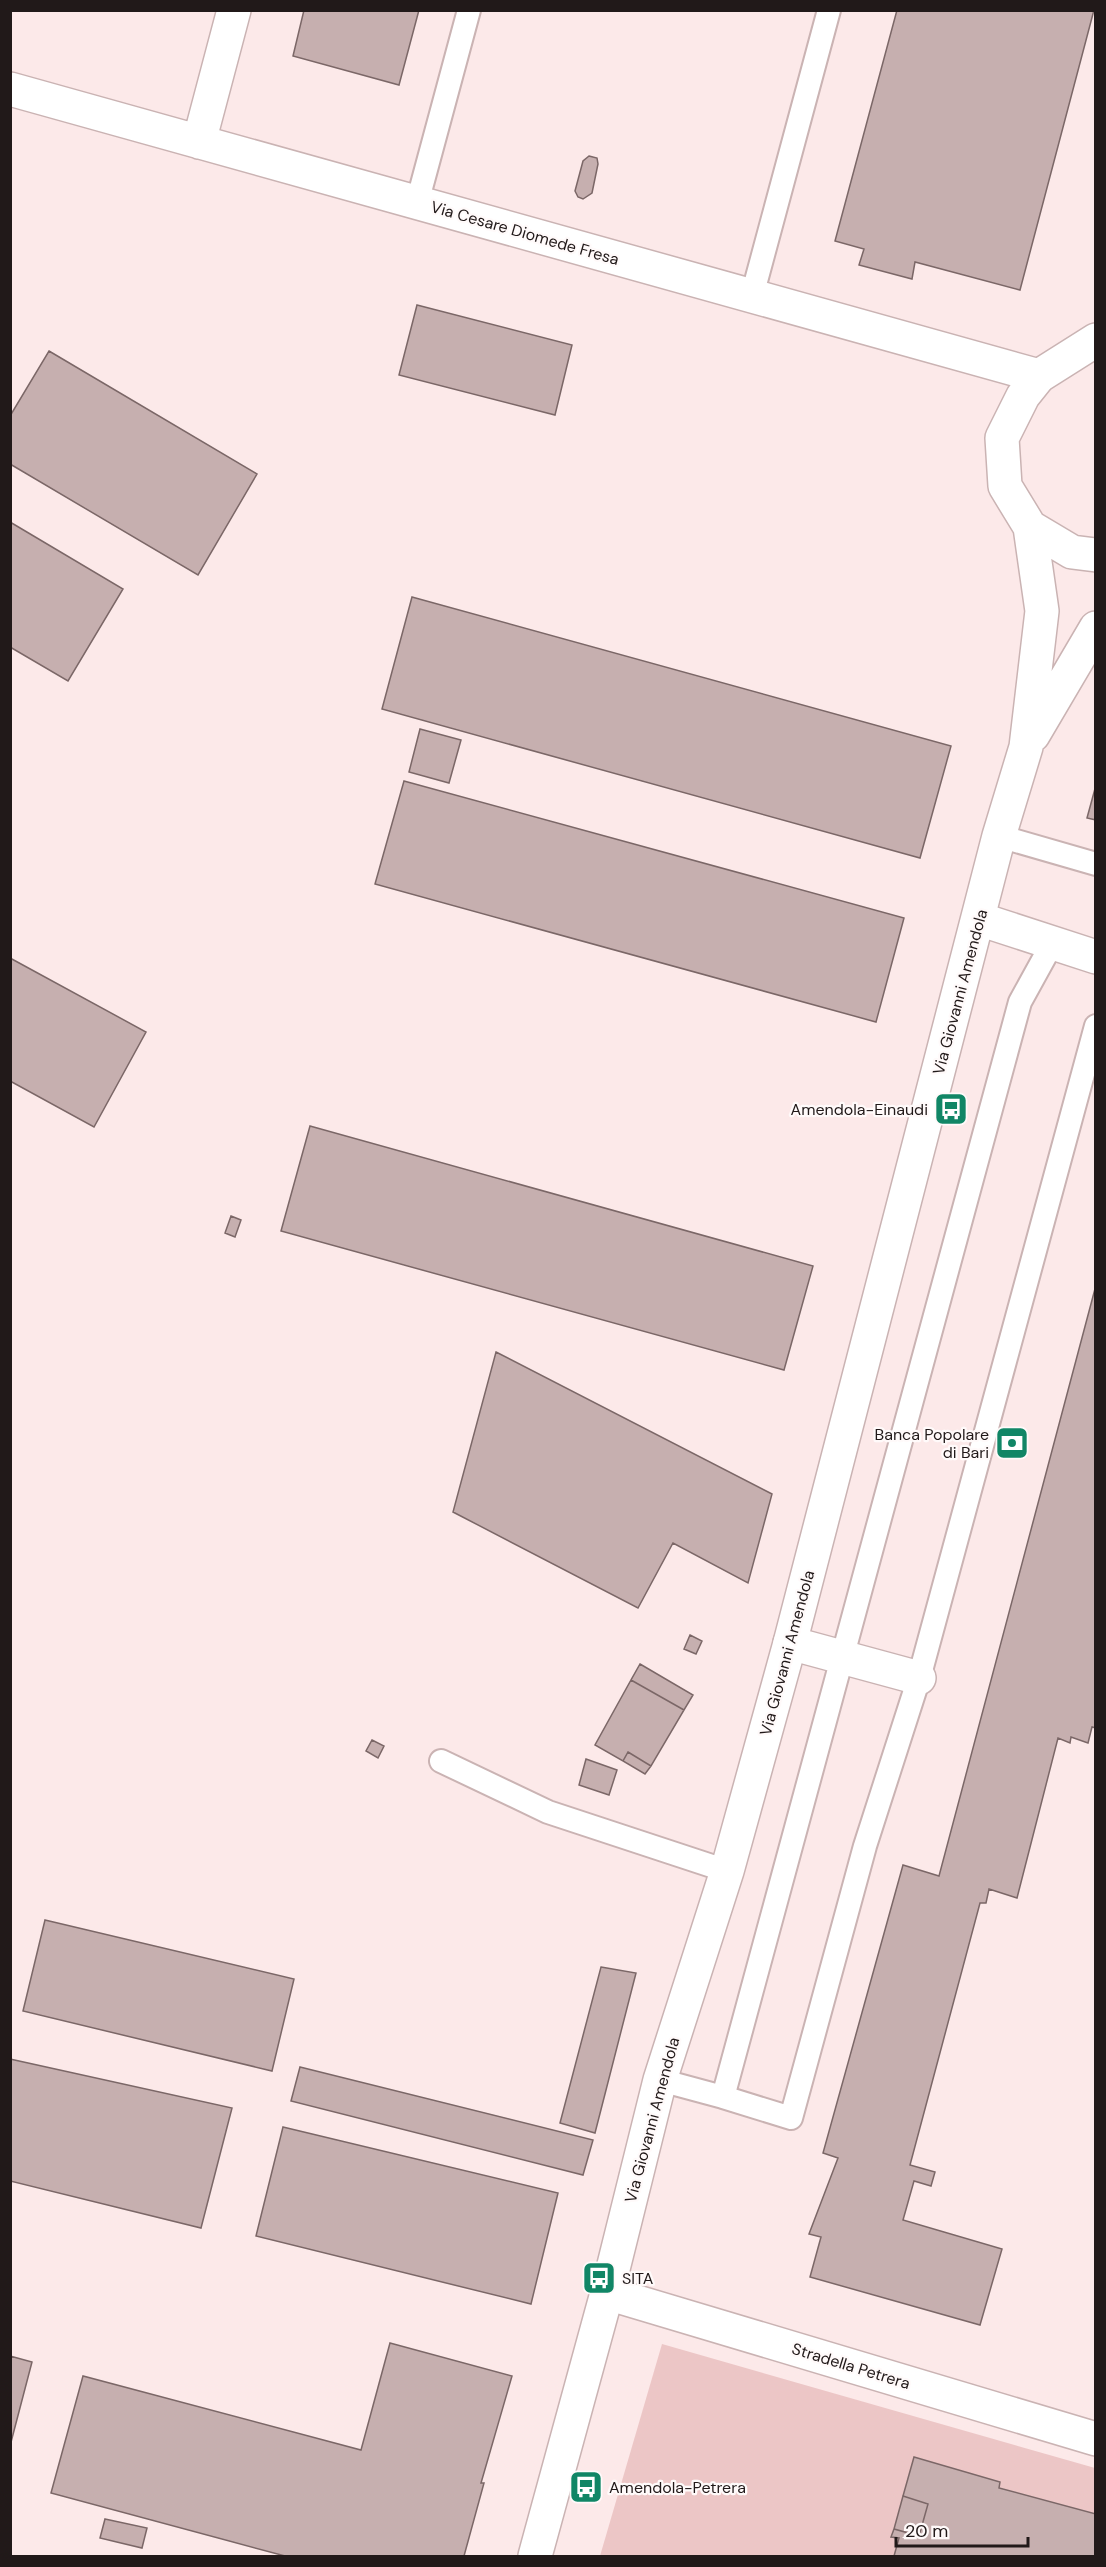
<svg xmlns="http://www.w3.org/2000/svg" width="1106" height="2567" viewBox="0 0 1106 2567" font-family="'DM Sans',sans-serif">
	<rect width="100%" height="100%" fill="#fce9e9"/>
	<!-- green -->
	<path fill="#ecc6c6" d="M662 2344 1095 2468V2556H600Z"/>
	<!-- building -->
	<path fill="#c6afaf" stroke="#7b6767" stroke-width="1.5" d="M304 10H419L399 85 293 56Z
		M897 10H1094L1020 290 915 262 912 279 859 265 864 249 835 241Z
		M589 156 597 158 598 164 592 193 583 199 578 197 575 191 583 161Z
		M417 305 572 345 555 415 399 375Z
		M49 351 257 474 198 575 10 464V416Z
		M10 522 123 589 68 681 10 647Z
		M412 597 951 746 920 858 382 709Z
		M420 729 461 740 449 783 409 772Z
		M404 781 904 918 876 1022 375 884Z
		M1096 785V820L1087 818Z
		M10 958 146 1032 94 1127 10 1081Z
		M310 1126 813 1266 784 1370 281 1231Z
		M231 1216 241 1220 235 1237 225 1233Z
		M1096 1285V1728L1092 1727 1088 1743 1071 1737 1070 1743 1058 1738 1017 1898 989 1889 986 1903H980L910 2165 935 2172 931 2186 914 2181 903 2220 1002 2249 980 2325 810 2277 821 2237 809 2234 838 2158 823 2153 903 1865 939 1876Z
		M496 1352 772 1494 748 1583 673 1543 638 1608 453 1512Z
		M690 1635 702 1641 696 1654 684 1649Z
		M640 1664 693 1695 684 1710 631 1680Z
		M631 1680 684 1710 651 1766 628 1752 623 1761 595 1745Z
		M372 1740 384 1746 378 1758 366 1751Z
		M628 1752 651 1766 645 1774 623 1761Z
		M586 1759 617 1770 609 1795 579 1785Z
		M45 1920 294 1979 272 2071 23 2011Z
		M601 1967 636 1973 595 2133 560 2123Z
		M10 2059 232 2108 201 2228 10 2181Z
		M300 2067 593 2140 583 2175 291 2101Z
		M283 2127 558 2193 531 2304 256 2236Z
		M390 2343 512 2376 481 2483H484L464 2556H285L51 2493 83 2376 361 2450Z
		M10 2356 32 2362 10 2446Z
		M914 2457 1000 2482 999 2488 1096 2514V2556H894L899 2538 891 2537 894 2529 919 2536 928 2504 903 2496Z
		M903 2496 928 2504 919 2536 894 2529Z
		M105 2519 147 2528 142 2548 100 2538Z"/>
	<g fill="none" stroke-linecap="round" stroke-linejoin="round">
		<defs>
			<path id="lane" d="M417 203 469 10
				M752 296 829 10
				M999 836 1096 864
				M441 1761 548 1812 727 1871
				M660 2080 723 2097 1020 1002 1053 942
				M723 2097 791 2118 865 1846 919 1678 1096 1026"/>
			<path id="street" d="M10 89 1039 376
				M199 142 234 10
				M979 919 1096 957
				M790 1643 919 1678
				M607 2293 1096 2439"/>
			<path id="secondary" d="M1030 527 1072 552 1096 555
				M1033 735 1096 628
				M535 2556 607 2293 660 2080 727 1871 790 1643 999 836 1026 747 1042 611 1030 527 1005 486 1002 438 1023 396 1039 376 1096 340"/>
		</defs>
		<!-- lane casing -->
		<use href="#lane" stroke="#cab3b3" stroke-width="26"/>
		<!-- street casing -->
		<use href="#street" stroke="#cab3b3" stroke-width="36"/>
		<!-- secondary casing -->
		<use href="#secondary" stroke="#cab3b3" stroke-width="36"/>
		<!-- lane -->
		<use href="#lane" stroke="#fff" stroke-width="22"/>
		<!-- street -->
		<use href="#street" stroke="#fff" stroke-width="33"/>
		<!-- secondary -->
		<use href="#secondary" stroke="#fff" stroke-width="33"/>
	</g>
	<!-- icons -->
	<defs>
		<symbol id="bus-square" viewBox="-11 -11 22 22"><rect x="-9" y="-9" width="18" height="18" rx="4" fill="#118666" stroke="#fffafa"/><path d="M-5-6H5V4H4V6H2V4H-2V6H-4V4H-5ZM-3.5-4V0h7V-4ZM-3.5 1.2v1.5H-2V1.2ZM2 1.2v1.5H3.5V1.2Z" fill="#fff"/></symbol>
		<symbol id="bank-square" viewBox="-11 -11 22 22"><rect x="-9" y="-9" width="18" height="18" rx="4" fill="#118666" stroke="#fffafa"/><path d="M-6-4H6V4H-6ZM0-2.3a2.3 2.3 0 1 0 0 4.6a2.3 2.3 0 1 0 0-4.6Z" fill="#fff"/></symbol>
	</defs>
	<g fill-rule="evenodd">
		<use href="#bus-square" x="932" y="1090" width="38" height="38"/>
		<use href="#bank-square" x="993" y="1424" width="38" height="38"/>
		<use href="#bus-square" x="580" y="2259" width="38" height="38"/>
		<use href="#bus-square" x="567" y="2468" width="38" height="38"/>
	</g>
	<g text-anchor="middle" dominant-baseline="central" stroke-width="4.5" stroke-linejoin="round" paint-order="stroke">
		<!-- street labels -->
		<g font-size="16" fill="#211919" stroke="#fffafa">
			<text transform="translate(525 233) rotate(16)">Via Cesare Diomede Fresa</text>
			<text transform="translate(960 992) rotate(-75)">Via Giovanni Amendola</text>
			<text transform="translate(787 1653) rotate(-75)">Via Giovanni Amendola</text>
			<text transform="translate(652 2120) rotate(-75)">Via Giovanni Amendola</text>
			<text transform="translate(851 2366) rotate(17)">Stradella Petrera</text>
		</g>
		<!-- poi labels -->
		<g font-size="16" fill="#211919" stroke="#fffafa" text-anchor="end">
			<text x="928" y="1109">Amendola-Einaudi</text>
			<text x="989" y="1434">Banca Popolare<tspan x="989" dy="18">di Bari</tspan></text>
			<text x="622" y="2278" text-anchor="start">SITA</text>
			<text x="609" y="2487" text-anchor="start">Amendola-Petrera</text>
		</g>
	</g>
	<!-- border -->
	<rect width="1106" height="2567" fill="none" stroke="#211919" stroke-width="24"/>
	<!-- scale -->
	<path d="M896 2537v9h132v-9" fill="none" stroke="#211919" stroke-width="3"/>
	<text x="905" y="2537" font-size="18" fill="#211919" stroke="#fffafa" stroke-width="4.5" paint-order="stroke">20 m</text>
</svg>
